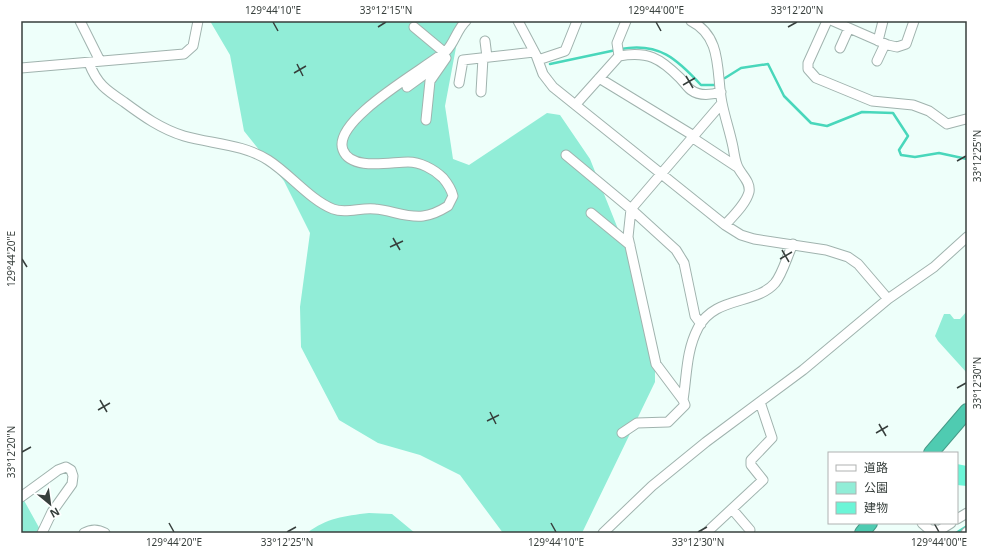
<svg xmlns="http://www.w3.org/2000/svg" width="988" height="554" viewBox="0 0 988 554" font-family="'Noto Sans','Noto Sans JP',sans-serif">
	<rect width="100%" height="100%" fill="#eefffa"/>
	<!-- green -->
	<path fill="#91edd7" d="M210 21H461L445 106 453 159 469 165 547 113 560 115 590 159 624 244 655 345V382L582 533H503L460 475 420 455 378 443 339 420 301 347 300 307 310 233 284 181 244 131 230 55Z
		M967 311V373L938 341 935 336 944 314H950L954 319H960Z
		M21 495 42 533H21Z
		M369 513 392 514 415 533H307C327 518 344 516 369 513Z"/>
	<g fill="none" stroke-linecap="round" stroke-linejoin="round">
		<!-- stream -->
		<path stroke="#49d7bb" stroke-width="2.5" d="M621 49C659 42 677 59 701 85H715
			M550 64 616 50
			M725 78 741 68 768 64 784 96 811 123 827 126 862 112 893 113 908 136 899 150 901 155 915 157 939 153 967 159
			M956 533 967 526"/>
	</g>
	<!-- building -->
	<path fill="#6cf5d7" d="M957 464 967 466V486L957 485Z"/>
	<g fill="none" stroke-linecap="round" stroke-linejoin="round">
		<defs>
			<path id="minor" d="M80 21 100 61
				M518 21 536 55 543 74 553 87 725 225 741 235 754 239 826 250 848 257 858 264 888 299
				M691 21C723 37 716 73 722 103 725 118 730 132 733 147 734 153 735 160 737 165 740 174 751 181 749 192 746 204 733 216 725 225
				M827 21 808 63V69L816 78 872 101 913 105 929 111 947 124 966 119
				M833 21 888 45 897 47 906 44 914 21
				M414 27 444 52
				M485 41 487 57
				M878 41 883 21
				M840 48 849 28
				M619 56C648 51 660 58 680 78 684 82 687 87 691 90 699 96 711 95 721 92
				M538 60 565 51 577 21
				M877 61 885 44
				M89 63C97 84 106 90 124 102 143 116 161 129 184 136 212 144 243 144 268 160 290 174 310 200 333 209 346 214 362 207 375 209 391 210 406 218 423 216 432 215 440 211 448 206L453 196C451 188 448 184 443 178 434 169 420 162 408 162 390 162 351 171 343 150 331 120 425 69 446 51 454 44 457 29 466 21
				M21 68 184 54 193 46 198 21
				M599 78 694 136
				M459 83 463 60 534 52
				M407 87 436 66
				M481 92 483 58
				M722 103 631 209 628 237 656 364 683 400C687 375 686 351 698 328 714 296 756 305 775 283 783 273 787 256 793 244
				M576 104 619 56 617 43 626 21
				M426 120 430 81 446 58
				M693 138 737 167
				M566 155 631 209 676 250 684 263 695 316 701 324
				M591 213 630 245
				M622 433 637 423 668 422 685 405 683 400
				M21 497 58 470 66 467 71 470 73 476 72 484 52 512 42 533
				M732 509 750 530
				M957 519 967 513
				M922 523 930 530H940L951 523
				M84 533C91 529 98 529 105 533
				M603 533 652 486 706 442 803 370 888 299 934 267 967 237
				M706 533 763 480 751 465V460L772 438 760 402
				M966 533 967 532"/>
			<path id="highway" d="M931 453 967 411
				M862 533 870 523"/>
		</defs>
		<!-- minor casing -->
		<use href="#minor" stroke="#a0b3ae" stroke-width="11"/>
		<!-- highway casing -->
		<use href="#highway" stroke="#479a88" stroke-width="16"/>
		<!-- minor -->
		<use href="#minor" stroke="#fff" stroke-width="9"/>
		<!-- highway -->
		<use href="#highway" stroke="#4fcbb1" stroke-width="14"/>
	</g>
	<!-- ticks -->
	<path fill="none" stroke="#373f3c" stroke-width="1.5" d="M273 22 278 31M656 22 661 31M378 27 386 22M788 27 797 22M297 64 303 76M294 73 306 66M686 76 693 88M683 85 695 78M957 161 966 156M393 238 400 250M390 247 403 241M782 250 789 262M22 259 27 267M780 259 792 252M957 388 966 383M100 400 107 412M98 410 110 403M490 412 496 424M487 421 499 415M879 424 886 436M876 433 888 426M22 452 31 447M169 523 174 532M551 523 556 532M934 523 939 532M287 532 296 527M698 532 707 527"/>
	<!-- border -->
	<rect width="988" height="554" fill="none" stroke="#ffffff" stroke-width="44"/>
	<!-- legend -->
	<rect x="828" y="452" width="130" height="72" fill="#ffffff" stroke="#afb2b1"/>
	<rect x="836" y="465" width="20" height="6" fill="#ffffff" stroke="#afb2b1"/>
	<text x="864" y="472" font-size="12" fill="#373f3c">道路</text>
	<rect x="836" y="482" width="20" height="12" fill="#91edd7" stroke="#afb2b1"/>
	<text x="864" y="492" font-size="12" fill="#373f3c">公園</text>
	<rect x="836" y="502" width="20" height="12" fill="#6cf5d7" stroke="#afb2b1"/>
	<text x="864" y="512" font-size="12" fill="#373f3c">建物</text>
	<!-- north arrow -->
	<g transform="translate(50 504) rotate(151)" stroke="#ffffff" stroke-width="3" paint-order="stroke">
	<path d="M0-3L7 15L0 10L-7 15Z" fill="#373f3c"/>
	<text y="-6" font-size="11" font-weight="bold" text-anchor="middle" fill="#373f3c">N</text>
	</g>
	<rect x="22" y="22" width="944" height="510" fill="none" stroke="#373f3c" stroke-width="1.5"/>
	<g font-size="10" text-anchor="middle" fill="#373f3c">
		<text x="273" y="14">129°44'10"E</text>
		<text x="386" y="14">33°12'15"N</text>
		<text x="656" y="14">129°44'00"E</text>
		<text x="797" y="14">33°12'20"N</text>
		<text transform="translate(977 156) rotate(-90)" y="4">33°12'25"N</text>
		<text transform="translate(11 259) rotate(-90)" y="4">129°44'20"E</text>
		<text transform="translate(977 383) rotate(-90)" y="4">33°12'30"N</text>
		<text transform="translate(11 452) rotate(-90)" y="4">33°12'20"N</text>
		<text x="174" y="546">129°44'20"E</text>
		<text x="287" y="546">33°12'25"N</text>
		<text x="556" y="546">129°44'10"E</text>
		<text x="698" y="546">33°12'30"N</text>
		<text x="939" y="546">129°44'00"E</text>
	</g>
</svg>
